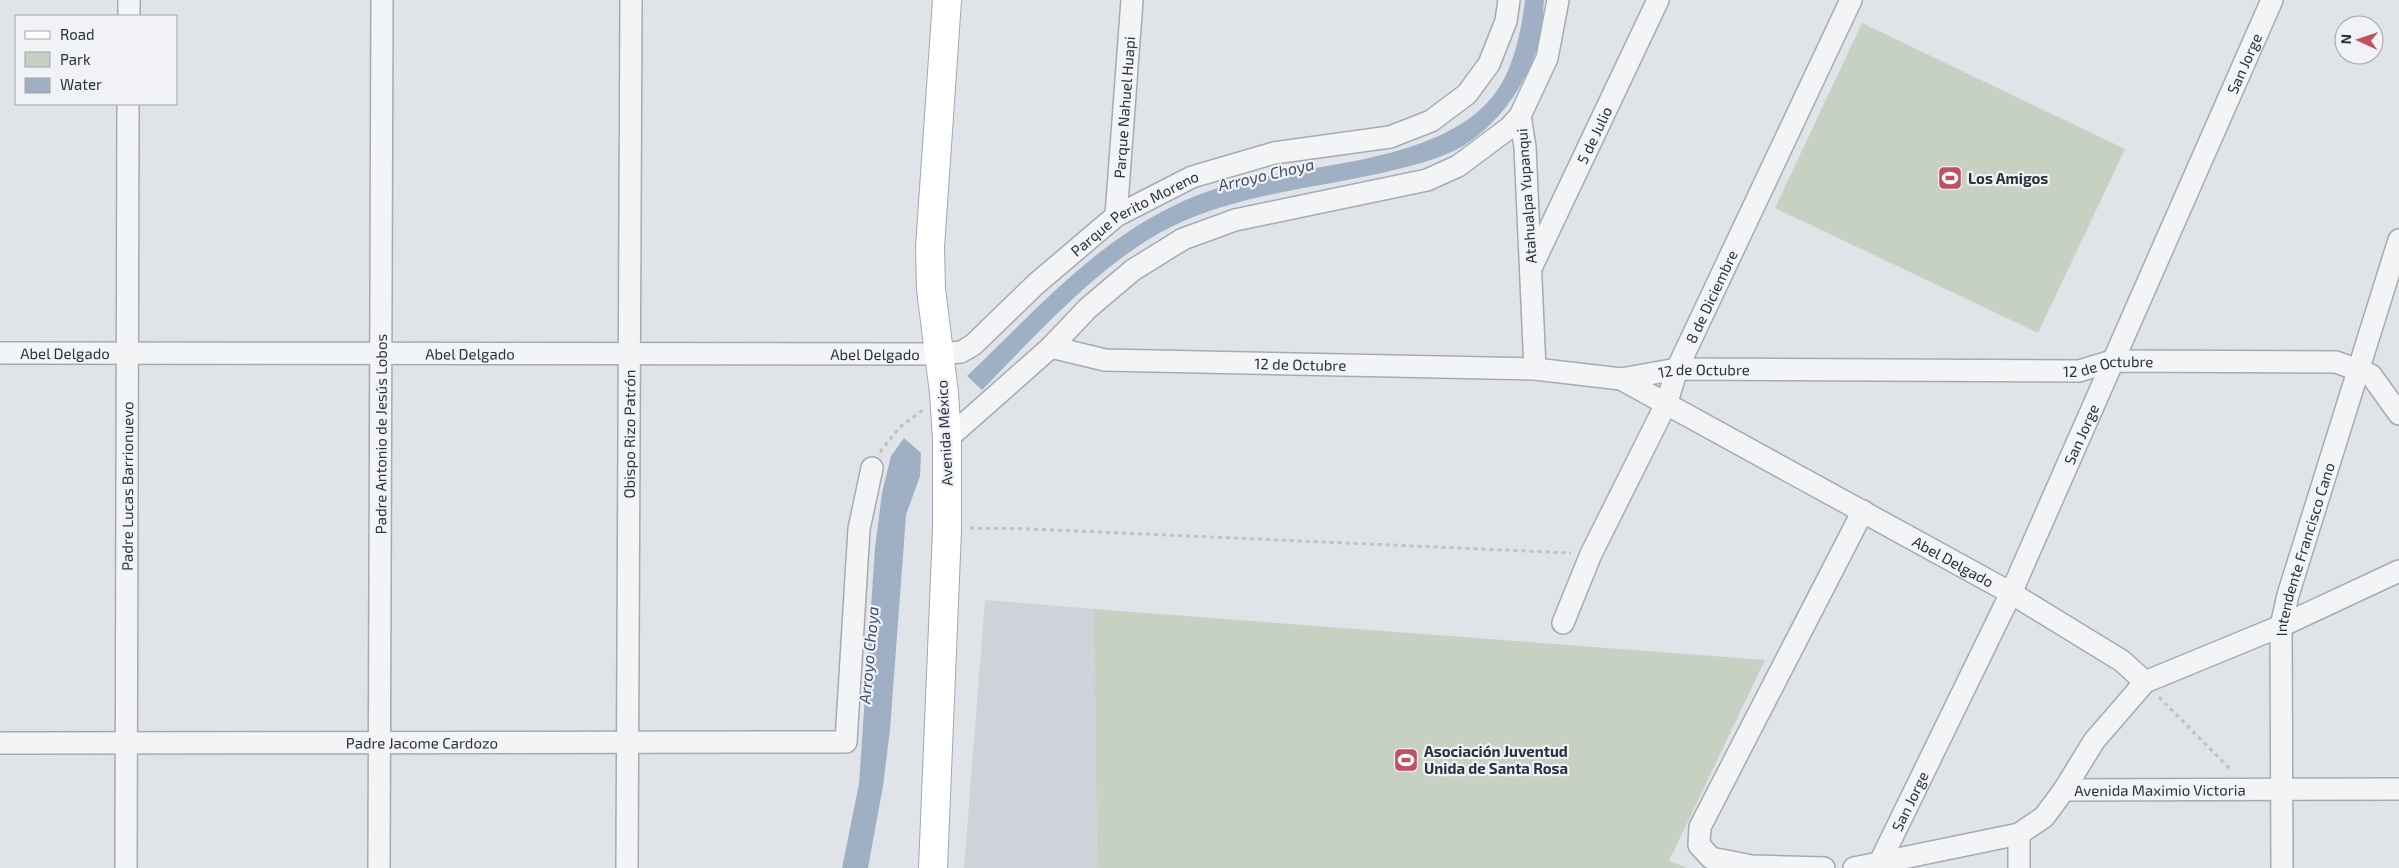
<svg xmlns="http://www.w3.org/2000/svg" width="2399" height="868" viewBox="0 0 2399 868" font-family="'Exo 2',sans-serif">
	<rect width="100%" height="100%" fill="#e0e3e8"/>
	<!-- built -->
	<path fill="#cfd2d9" d="M985 600 1094 609 1097 868H964Z"/>
	<!-- green -->
	<path fill="#c6d1c2" d="M1862 23 2125 149 2038 333 1775 208Z
		M1094 609 1765 660 1669 861 1688 868H1097Z"/>
	<!-- water -->
	<path fill="#9fb0c4" d="M1525 0H1544C1543 12 1543 26 1540 38 1529 80 1502 122 1463 146 1437 161 1406 167 1377 174 1308 189 1238 195 1173 226 1104 259 1036 335 982 390L967 376C1029 317 1087 251 1163 211 1190 197 1219 186 1248 180 1324 163 1455 159 1500 86 1515 62 1522 27 1525 0Z
		M904 438 921 453 920 476 906 515 890 730 883 786 868 868H842L859 784 875 548 882 493 891 456Z"/>
	<g fill="none" stroke-linecap="round" stroke-linejoin="round">
		<defs>
			<g id="minor">
				<path d="M129 16V0"/>
				<path id="s1" d="M1116 216 1132 0"/>
				<path id="s2" d="M1532 266 1658 0"/>
				<path id="s3" d="M1051 347 1105 360 1535 369 1621 379 1677 369 2079 371 2112 361 2336 362 2371 375 2399 414"/>
				<path id="s4" d="M0 353 939 354 961 352 973 345 1036 284 1116 216 1192 177 1274 153 1390 137 1431 121 1467 94 1489 64 1506 21 1509 0"/>
				<path d="M1535 369 1525 147 1520 116 1547 58 1558 0"/>
				<path id="s5" d="M1621 379 2011 593 2122 661 2145 682"/>
				<path d="M947 439 1051 347 1088 308 1133 270 1183 239 1235 220 1427 180 1458 166 1509 128 1520 116"/>
				<path id="s6" d="M1563 623 1591 554 1667 402 1677 369 1851 0"/>
				<path id="s7" d="M0 743 846 742 859 529 872 468"/>
				<path id="s8" d="M2064 790 2399 789"/>
				<path id="s9" d="M1879 864 2011 593 2272 0"/>
				<path id="s10" d="M126 868 128 104"/>
				<path id="s11" d="M379 868 382 0"/>
				<path id="s12" d="M627 868 631 0"/>
				<path d="M1824 868 1752 866 1711 858 1699 845 1700 827 1863 511"/>
				<path d="M1854 868 2019 834 2044 817 2064 790 2094 741 2145 682 2281 626 2399 571"/>
				<path d="M2019 868V834"/>
				<path id="s13" d="M2282 868 2281 626 2288 595 2399 240"/>
			</g>
			<path id="major" d="M933 868 947 530V439L944 393 931 289 930 247 947 0"/>
		</defs>
		<!-- minor casing -->
		<use href="#minor" stroke="#a6aab1" stroke-width="24"/>
		<!-- major casing -->
		<use href="#major" stroke="#a1a7b2" stroke-width="30"/>
		<!-- path -->
		<path stroke="#bfc1c6" stroke-width="3" stroke-dasharray="4 4" stroke-linecap="butt" d="M880 452 900 427 923 410
			M970 528 1031 529 1571 553
			M2159 697 2232 771"/>
		<!-- minor -->
		<use href="#minor" stroke="#f3f4f6" stroke-width="21"/>
		<!-- major -->
		<use href="#major" stroke="#fff" stroke-width="28"/>
	</g>
	<!-- icons -->
	<defs>
		<symbol id="stadium-square" viewBox="-11 -11 22 22"><rect x="-9" y="-9" width="18" height="18" rx="4" fill="#c0525f" stroke="#f0f2f5"/><path d="M0-5a6.5 5 0 1 0 0 10a6.5 5 0 1 0 0-10ZM-3.5-1.8h7v3.6h-7Z" fill="#fff"/></symbol>
	</defs>
	<g fill-rule="evenodd">
		<use href="#stadium-square" x="1936" y="164" width="28" height="28"/>
		<use href="#stadium-square" x="1392" y="746" width="28" height="28"/>
	</g>
	<g text-anchor="middle" dominant-baseline="central" stroke-width="4.5" stroke-linejoin="round" paint-order="stroke">
		<!-- street labels -->
		<g font-size="15" fill="#2b313d" stroke="#f0f2f5">
			<text stroke="none"><textPath href="#s9" startOffset="880">San Jorge</textPath></text>
			<text stroke="none"><textPath href="#s1" startOffset="109">Parque Nahuel Huapi</textPath></text>
			<text stroke="none"><textPath href="#s2" startOffset="145">5 de Julio</textPath></text>
			<text transform="translate(1526 196) rotate(-94)">Atahualpa Yupanqui</text>
			<text stroke="none"><textPath href="#s4" startOffset="1185">Parque Perito Moreno</textPath></text>
			<text stroke="none"><textPath href="#s6" startOffset="359">8 de Diciembre</textPath></text>
			<text stroke="none"><textPath href="#s4" startOffset="65">Abel Delgado</textPath></text>
			<text stroke="none"><textPath href="#s4" startOffset="470">Abel Delgado</textPath></text>
			<text stroke="none"><textPath href="#s4" startOffset="875">Abel Delgado</textPath></text>
			<text stroke="none"><textPath href="#s3" startOffset="251">12 de Octubre</textPath></text>
			<text stroke="none"><textPath href="#s3" startOffset="1061">12 de Octubre</textPath></text>
			<text stroke="none"><textPath href="#s3" startOffset="656">12 de Octubre</textPath></text>
			<text transform="translate(944 433) rotate(-93)">Avenida México</text>
			<text stroke="none"><textPath href="#s11" startOffset="434">Padre Antonio de Jesús Lobos</textPath></text>
			<text stroke="none"><textPath href="#s12" startOffset="434">Obispo Rizo Patrón</textPath></text>
			<text stroke="none"><textPath href="#s9" startOffset="475">San Jorge</textPath></text>
			<text stroke="none"><textPath href="#s10" startOffset="382">Padre Lucas Barrionuevo</textPath></text>
			<text stroke="none"><textPath href="#s13" startOffset="322">Intendente Francisco Cano</textPath></text>
			<text stroke="none"><textPath href="#s5" startOffset="379">Abel Delgado</textPath></text>
			<text stroke="none"><textPath href="#s7" startOffset="422">Padre Jacome Cardozo</textPath></text>
			<text stroke="none"><textPath href="#s8" startOffset="96">Avenida Maximio Victoria</textPath></text>
			<text stroke="none"><textPath href="#s9" startOffset="70">San Jorge</textPath></text>
		</g>
		<!-- poi labels -->
		<g font-size="15" font-weight="bold" fill="#2b313d" stroke="#f0f2f5" text-anchor="start">
			<text x="1968" y="178">Los Amigos</text>
			<text x="1424" y="751">Asociación Juventud<tspan x="1424" dy="17">Unida de Santa Rosa</tspan></text>
		</g>
		<!-- water labels -->
		<g font-size="16" font-style="italic" fill="#394f6d" stroke="#f0f2f5">
			<text transform="translate(1266 174) rotate(-13)">Arroyo Choya</text>
			<text transform="translate(868 655) rotate(-85)">Arroyo Choya</text>
		</g>
	</g>
	<!-- legend -->
	<rect x="15" y="15" width="162" height="90" fill="#f0f2f5" stroke="#a1a5ab"/>
	<rect x="25" y="31" width="25" height="8" fill="#ffffff" stroke="#a1a5ab"/>
	<text x="60" y="40" font-size="15" fill="#2b313d">Road</text>
	<rect x="25" y="52" width="25" height="15" fill="#c6d1c2" stroke="#a1a5ab"/>
	<text x="60" y="65" font-size="15" fill="#2b313d">Park</text>
	<rect x="25" y="78" width="25" height="15" fill="#9fb0c4" stroke="#a1a5ab"/>
	<text x="60" y="90" font-size="15" fill="#2b313d">Water</text>
	<!-- north arrow -->
	<g transform="translate(2359 40) rotate(273)"><circle r="24" fill="#f0f2f5" stroke="#a1a5ab"/>
	<path d="M0-4L9 19L0 12L-9 19Z" fill="#c0525f"/>
	<text y="-8" font-size="14" font-weight="bold" text-anchor="middle" fill="#2b313d">N</text>
	</g>
</svg>
